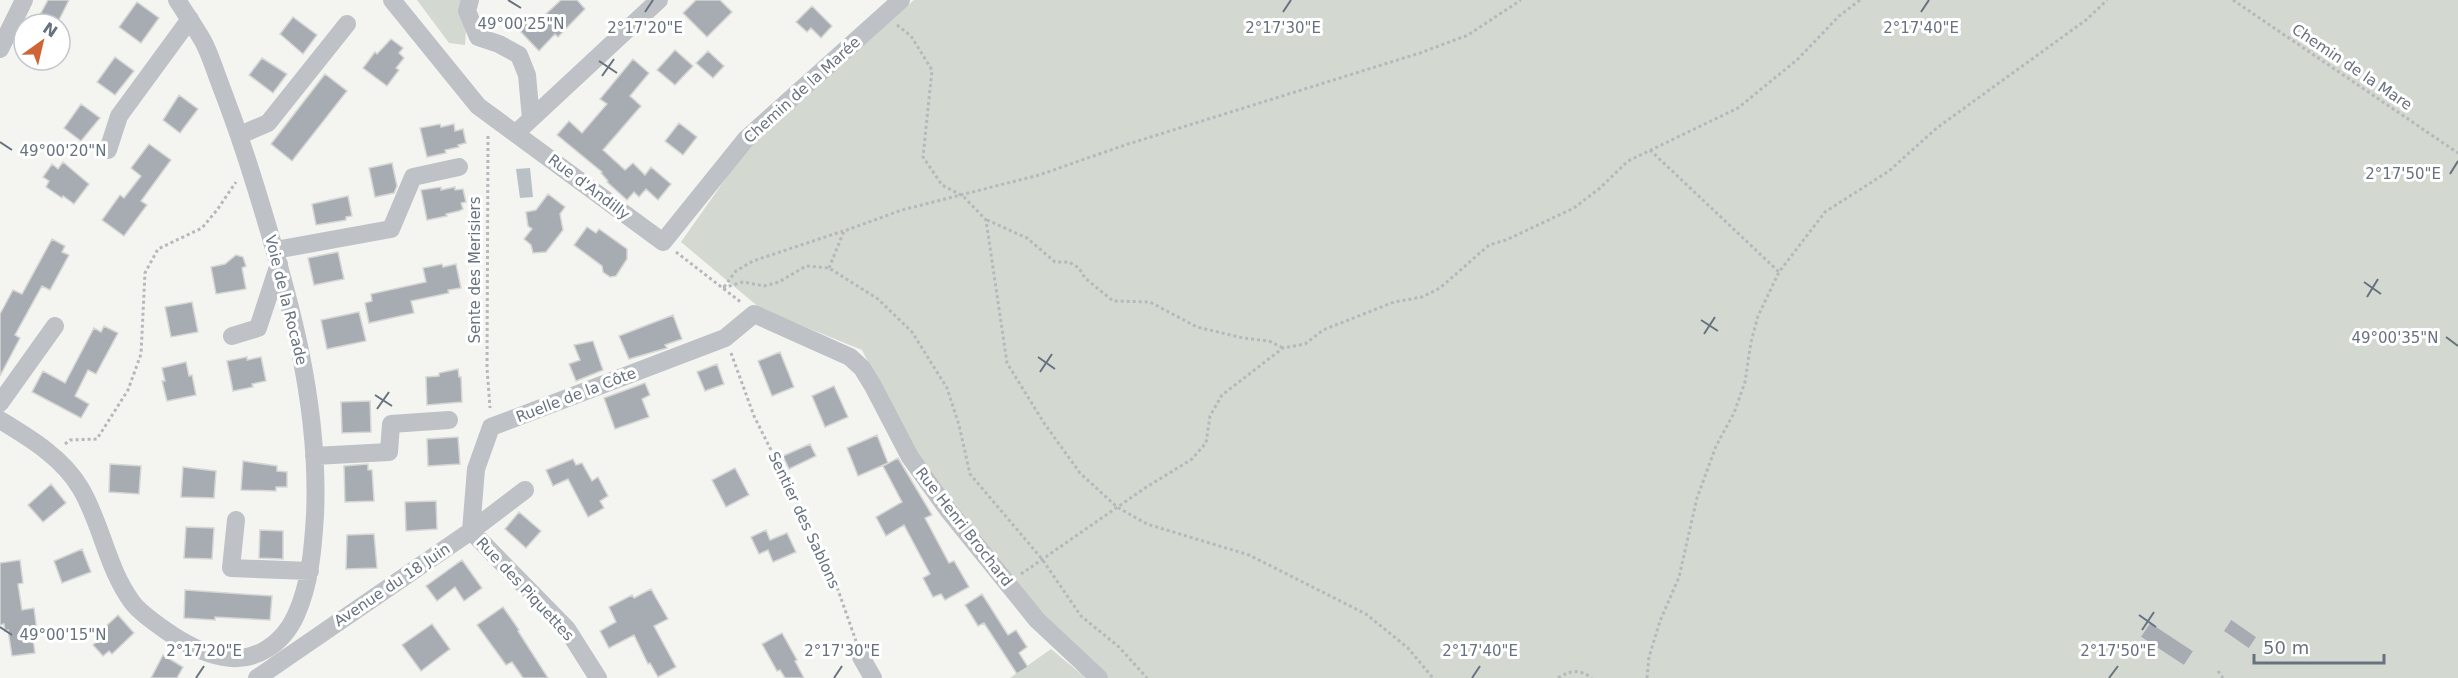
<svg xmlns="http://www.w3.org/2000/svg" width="2458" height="678" viewBox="0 0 2458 678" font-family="'DejaVu Sans',sans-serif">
	<rect width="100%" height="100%" fill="#f4f4f1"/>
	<!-- green -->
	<path fill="#d3d9d1" d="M417 0H468L465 45 449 43Z
		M914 0H2458V678H1106L1040 616 917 456 862 350 761 309 681 242 750 144Z
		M1051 649 1086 678H1010Z"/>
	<!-- water -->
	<path fill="#b9c1c7" d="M530 168 533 197 520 198 516 169Z"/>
	<!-- building -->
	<path fill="#a6acb1" stroke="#d6d6d4" stroke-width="1.5" d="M48 0H69L57 24H35Z
		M561 0H577L585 9 558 37 555 34 539 51 519 30 528 21 533 26Z
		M696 0H720L732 12 707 37 683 13Z
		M137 2 159 18 141 43 119 27Z
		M812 6 832 26 821 38 811 28 807 32 796 22Z
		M293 17 317 35 303 54 280 34Z
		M391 39 403 48 399 53 404 58 396 68 399 70 387 86 363 68 375 52 377 54Z
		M675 50 693 66 675 85 657 70Z
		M708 51 724 66 713 78 696 63Z
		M115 57 134 71 115 95 97 82Z
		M262 58 287 74 273 93 249 75Z
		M633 59 649 73 630 96 641 106 603 150 625 170 633 163 645 175 651 167 671 184 658 200 646 189 639 197 634 192 627 200 607 182 608 181 601 173 602 172 557 135 569 121 582 133 607 104 600 99Z
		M325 74 347 91 292 161 271 144Z
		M179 95 198 109 180 133 163 120Z
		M81 104 100 118 81 141 64 128Z
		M679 123 697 137 683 155 665 141Z
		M440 124 441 127 454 124 455 131 463 129 466 143 458 145 459 147 445 150 446 153 427 157 420 128Z
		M149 144 171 160 141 201 147 205 124 236 102 220 120 195 124 198 141 176 131 168Z
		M63 162 89 184 74 204 63 196 62 198 46 187 49 181 43 177 52 164 58 169Z
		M392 163 397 186 394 193 375 197 369 168Z
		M441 187V190L455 187V190L463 189 466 202 461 203 463 209 459 211 446 214 447 216 427 220 421 190Z
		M548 194 565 207 560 214 563 230 546 252 533 253 531 245 524 239 532 229 528 226 526 212 536 210Z
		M348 196 352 216 346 217V220L316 225 312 204Z
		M587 227 596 233 599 229 627 249V259L616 276 610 277 603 272 602 266 574 245Z
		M52 239 65 246 62 252 69 255 50 290 42 286 15 335 20 338 0 376V314L13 290 22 294Z
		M338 252 344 279 314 285 308 258Z
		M236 255 243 257 246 266 242 268 246 289 216 294 211 267 225 264Z
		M442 264 443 267 456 264 461 288 448 290 449 293 411 301 414 313 369 323 365 303 372 301 371 294 426 282 423 268Z
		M192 302 198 332 171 337 165 307Z
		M359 312 366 341 327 349 321 320Z
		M673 315 682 339 665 345 667 348 629 359 619 336Z
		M104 326 118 333 96 374 88 370 75 396 89 404 81 418 32 392 43 371 65 383 94 328 101 332Z
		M593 341 603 370 576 381 569 364 580 360 574 345Z
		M780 352 794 387 772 396 758 361Z
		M247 357V360L261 357 266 381 252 384 253 387 233 391 227 361Z
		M186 362 189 376 192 375 196 395 167 401 162 381H165L162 368Z
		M717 364 724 384 705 391 697 372Z
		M458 369 459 377H461L462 402 427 405 426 377 439 376V373Z
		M645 383 650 395 642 399 649 417 615 429 604 398Z
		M834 386 848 417 825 427 812 396Z
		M370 401 371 432 342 433 341 402Z
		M877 435 888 463 858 476 847 448Z
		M458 437 460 464 428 466 427 439Z
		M810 444 816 456 789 469 783 456Z
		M898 458 932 515 925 518 949 563 954 561 969 587 945 600 941 594 933 597 923 578 930 574 904 525 886 536 876 517 902 502 883 466Z
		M573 459 576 465 582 463 592 481 598 477 608 496 600 501 604 508 588 517 568 479 553 486 546 470Z
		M243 461 277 466V471L287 472V487H276V491L241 490Z
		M110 464 141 466 139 494 109 492Z
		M368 464V470H372L374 501 345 502 344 466Z
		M183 467 216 471 214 498 181 497Z
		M735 468 749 495 726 507 712 480Z
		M51 484 66 503 43 522 28 505Z
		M436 501 437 529 406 531 405 502Z
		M519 512 541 531 526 548 505 529Z
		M186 527 214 528 212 559 184 558Z
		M260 530 283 531V559L259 558Z
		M766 530 770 540 787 533 796 552 773 562 768 550 759 554 751 537Z
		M374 534 377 568 346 569 347 535Z
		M82 549 91 572 62 583 54 561Z
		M20 560 23 583 18 584 22 610 34 608 37 631 32 632 35 653 12 656 8 630 5 631 4 624 0 625V563Z
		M462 560 482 588 464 601 455 587 437 601 426 586Z
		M651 589 668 619 654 626 676 667 658 677 650 663 648 664 634 635 609 648 600 631 616 622 609 607 632 595 634 598Z
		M185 590 272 596 270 620 215 617V620L184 618Z
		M982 594 1008 635 1016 630 1027 647 1019 653 1028 667 1017 674 984 623 978 626 965 605Z
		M503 607 519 630 518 631 548 678H523L512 662 506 665 477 625Z
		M118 615 134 633 112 654 109 651 103 656 93 645 98 640 96 638 103 629Z
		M2231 619 2257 637 2249 649 2223 631Z
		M2150 622 2194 651 2184 666 2140 637Z
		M432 624 450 649 421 671 402 645Z
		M782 633 797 660 795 661 804 678H785L780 670 777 671 762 644Z
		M163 655 183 667 177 678H151Z"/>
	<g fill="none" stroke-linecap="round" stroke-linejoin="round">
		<!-- path -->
		<path stroke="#b6b8bb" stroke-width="3" stroke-dasharray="3 3" stroke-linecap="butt" d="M2233 0 2458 153
			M897 25 911 36 932 70 923 157 942 185 963 196 986 220 1007 363 1044 423 1080 473 1117 507 1147 524 1249 555 1366 614 1408 648 1433 678
			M488 136 487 368 490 408
			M1650 150 1779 272
			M987 220 1027 238 1055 262H1069L1079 268 1085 278 1113 301 1150 302 1197 327 1243 338 1269 341 1283 348
			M676 252 742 303
			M829 268 844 231 902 210 1039 175 1125 145 1420 53 1468 35 1521 0
			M724 287 736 271 753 261 843 231
			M723 288 743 282 764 286 779 282 806 266 829 268 878 299 912 332 947 388 959 425 970 474 1042 559 1081 616 1119 647 1147 678
			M731 353 754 416 831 570 856 641
			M65 444 70 440 97 439 128 390 141 354 145 273 158 249 202 228 217 210 236 182
			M1021 574 1145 488 1192 459 1206 443 1210 416 1222 395 1283 348 1305 344 1323 330 1394 302 1422 297 1440 288 1489 245 1506 240 1574 208 1600 188 1628 161 1738 108 1798 59 1839 16 1860 0
			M2218 671 2223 678
			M1558 678C1571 670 1579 669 1592 678
			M1647 678 1649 657 1660 621 1679 577 1697 498 1716 446 1734 413 1745 382 1751 342 1758 316 1779 272 1825 212 1889 171 1938 127 2086 20 2107 0"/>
		<!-- minor -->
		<path stroke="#bec1c5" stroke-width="18" d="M392 0 478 106 663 242 746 139 901 0
			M470 0 467 11 478 37 499 44 519 55 527 75 531 119
			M0 49 24 0
			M516 133 659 0
			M240 135 268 123 347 24
			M108 150 119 116 190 19
			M275 250 391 229 413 177 459 167
			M232 336 258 328 279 264
			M0 403 55 326
			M0 420C30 438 63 458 81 489 102 525 107 568 132 602 140 613 154 622 165 630 182 642 201 653 223 657 255 663 283 644 296 615 310 584 313 549 315 515 320 403 289 295 256 188 245 152 233 117 219 81 214 68 210 54 203 41 195 27 186 14 177 0
			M314 456 389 452 391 424 449 420
			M236 520 231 568 310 571
			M471 531 476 469 491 427 725 338 754 314 850 357 862 368 873 386 910 457 948 510 1037 620 1099 678
			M471 531 567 629 598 678
			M861 657 873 678
			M257 678 471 531 525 490"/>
	</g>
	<!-- ticks -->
	<path fill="none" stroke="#67727f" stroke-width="2" d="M508 0 521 8M645 12 653 0M1283 12 1291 0M1921 12 1929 0M599 61 617 73M602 76 614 59M0 142 12 150M2450 174 2458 161M2364 282 2381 294M2367 297 2378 279M1701 320 1718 331M1704 334 1715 317M2446 337 2458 346M1038 357 1055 369M1040 372 1052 354M375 395 392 406M377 409 389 392M2139 615 2156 627M0 627 12 635M2142 630 2154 612M196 678 204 666M834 678 842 666M1472 678 1480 666M2109 678 2118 666"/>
	<g text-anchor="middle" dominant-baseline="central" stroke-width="6" stroke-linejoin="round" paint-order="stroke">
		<!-- street labels -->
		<g font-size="15" fill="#67727f" stroke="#fff">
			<text transform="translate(2352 67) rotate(34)">Chemin de la Mare</text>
			<text transform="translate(802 90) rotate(-42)">Chemin de la Marée</text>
			<text transform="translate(589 187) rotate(37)">Rue d'Andilly</text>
			<text transform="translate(475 270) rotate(-90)">Sente des Merisiers</text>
			<text transform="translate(286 300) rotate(76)">Voie de la Rocade</text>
			<text transform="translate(576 395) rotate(-21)">Ruelle de la Côte</text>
			<text transform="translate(804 520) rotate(65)">Sentier des Sablons</text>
			<text transform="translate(964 527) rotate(52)">Rue Henri Brochard</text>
			<text transform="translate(392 585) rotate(-34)">Avenue du 18 Juin</text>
			<text transform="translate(525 589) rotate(47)">Rue des Piquettes</text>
		</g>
	</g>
	<g font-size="15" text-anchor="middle" fill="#67727f" stroke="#fff" stroke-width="6" stroke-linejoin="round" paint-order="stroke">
		<text x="521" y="29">49°00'25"N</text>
		<text x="645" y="33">2°17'20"E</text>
		<text x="1283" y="33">2°17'30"E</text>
		<text x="1921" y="33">2°17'40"E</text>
		<text x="63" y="156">49°00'20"N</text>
		<text x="2403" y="179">2°17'50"E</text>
		<text x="2395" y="343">49°00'35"N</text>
		<text x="63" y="640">49°00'15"N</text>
		<text x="204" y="656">2°17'20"E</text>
		<text x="842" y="656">2°17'30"E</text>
		<text x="1480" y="656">2°17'40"E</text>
		<text x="2118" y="656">2°17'50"E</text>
	</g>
	<!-- north arrow -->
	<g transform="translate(42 42) rotate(34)"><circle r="28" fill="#ffffff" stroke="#c2c7cc" stroke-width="1.5"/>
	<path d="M0-4.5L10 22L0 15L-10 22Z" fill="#cf6537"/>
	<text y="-9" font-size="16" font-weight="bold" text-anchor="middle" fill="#67727f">N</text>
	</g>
	<!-- scale -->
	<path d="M2254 654v9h130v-9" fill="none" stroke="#67727f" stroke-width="3"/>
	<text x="2263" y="654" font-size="18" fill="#67727f" stroke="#ffffff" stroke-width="4.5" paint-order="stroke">50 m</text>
</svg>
